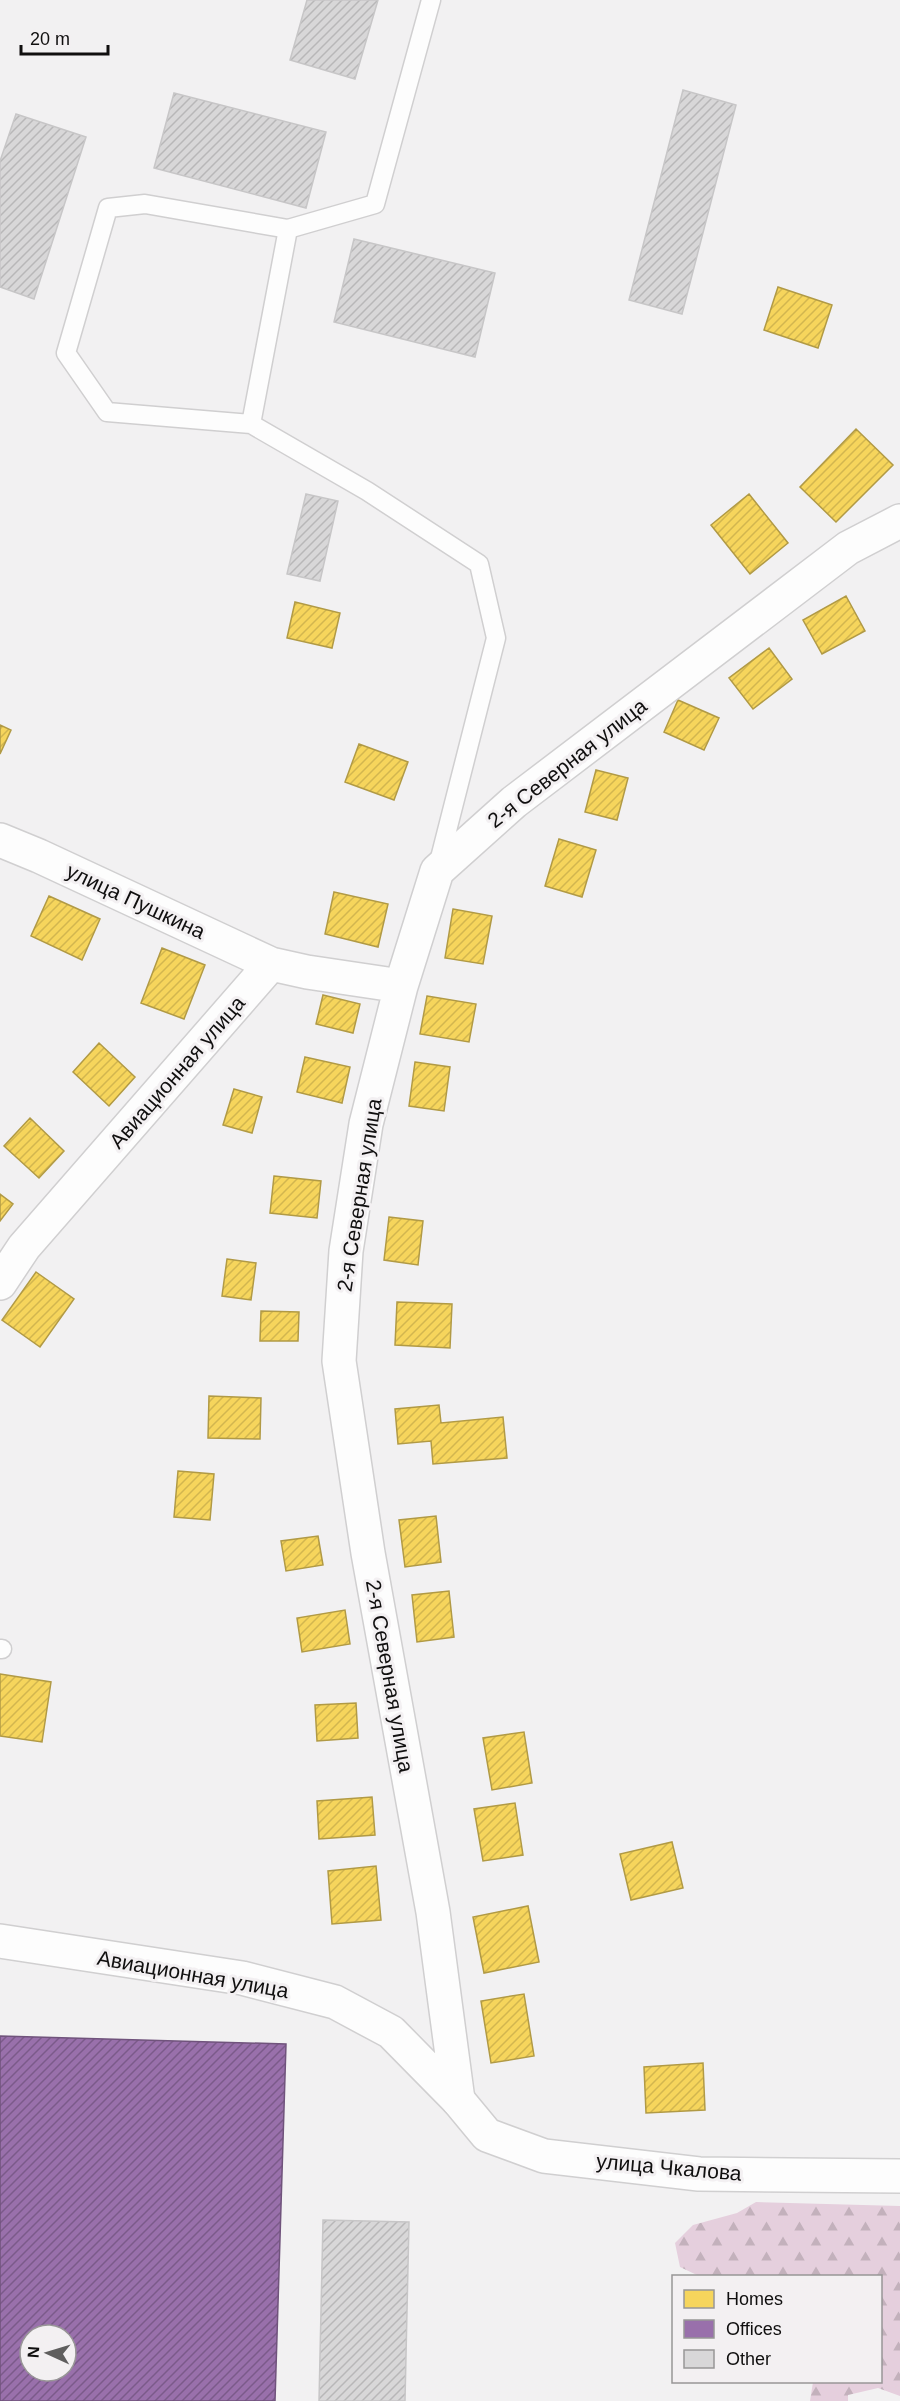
<svg xmlns="http://www.w3.org/2000/svg" width="900" height="2401" viewBox="0 0 900 2401" font-family="Helvetica,sans-serif">
	<defs>
		<pattern id="forest-firs" width="22" height="20" patternUnits="userSpaceOnUse" patternTransform="scale(1.5)"><rect width="22" height="20" fill="#e5cfdd"/><path d="M5 1l3.5 6h-7zM16 11l3.5 6h-7z" fill="#c3b1bc"/></pattern>
		<pattern id="homes-hatch" width="6" height="6" patternUnits="userSpaceOnUse" patternTransform="scale(1.5)"><rect width="6" height="6" fill="#f6d55c"/><path d="M-1 1l2-2M0 6l6-6M5 7l2-2" fill="none" stroke="#d2b64f"/></pattern>
		<pattern id="offices-hatch" width="6" height="6" patternUnits="userSpaceOnUse" patternTransform="scale(1.5)"><rect width="6" height="6" fill="#9970ab"/><path d="M-1 1l2-2M0 6l6-6M5 7l2-2" fill="none" stroke="#7b5a8a"/></pattern>
		<pattern id="building-hatch" width="6" height="6" patternUnits="userSpaceOnUse" patternTransform="scale(1.5)"><rect width="6" height="6" fill="#d8d7d8"/><path d="M-1 1l2-2M0 6l6-6M5 7l2-2" fill="none" stroke="#b8b7b8"/></pattern>
	</defs>
	<rect width="100%" height="100%" fill="#f2f1f2"/>
	<!-- forest -->
	<path fill="url(#forest-firs)" d="M756 2202 900 2206V2396L878 2388 848 2395V2401H810L813 2382H880V2276H699L680 2267 675 2243 693 2225 737 2213Z"/>
	<!-- homes -->
	<path fill="url(#homes-hatch)" stroke="#b19a45" stroke-width="1.5" d="M778 287 832 305 818 348 764 330Z
		M856 429 893 465 836 522 800 487Z
		M749 494 788 543 750 574 711 525Z
		M846 596 865 631 822 654 803 620Z
		M295 602 340 613 332 648 287 638Z
		M769 648 792 679 753 709 729 678Z
		M678 700 719 718 704 750 664 732Z
		M0 725 11 730 0 754Z
		M359 744 408 762 394 800 345 782Z
		M596 770 628 778 617 820 585 812Z
		M559 839 596 850 582 897 545 886Z
		M334 892 388 904 378 947 325 934Z
		M49 896 100 919 82 960 31 936Z
		M453 909 492 916 483 964 445 958Z
		M162 948 205 965 184 1019 141 1003Z
		M323 995 360 1004 353 1033 316 1024Z
		M427 996 476 1004 469 1042 420 1034Z
		M99 1043 135 1077 109 1106 73 1072Z
		M305 1057 350 1067 342 1103 297 1092Z
		M415 1062 450 1067 444 1111 409 1106Z
		M234 1089 262 1097 252 1133 223 1125Z
		M30 1118 64 1151 39 1178 4 1146Z
		M274 1176 321 1181 317 1218 270 1213Z
		M0 1194 13 1204 0 1221Z
		M389 1217 423 1221 418 1265 384 1260Z
		M227 1259 256 1263 251 1300 222 1296Z
		M36 1272 74 1299 40 1347 2 1320Z
		M397 1302 452 1304 450 1348 395 1345Z
		M261 1311 299 1312 298 1341H260Z
		M209 1396 261 1398 260 1439 208 1438Z
		M439 1405 441 1423 503 1417 507 1458 433 1464 431 1441 398 1444 395 1409Z
		M178 1471 214 1474 210 1520 174 1517Z
		M436 1516 441 1562 405 1567 399 1520Z
		M318 1536 323 1565 286 1571 281 1541Z
		M449 1591 454 1637 417 1642 412 1595Z
		M345 1610 350 1644 302 1652 297 1618Z
		M0 1674 51 1682 42 1742 0 1736Z
		M356 1703 358 1738 317 1741 315 1705Z
		M524 1732 532 1783 492 1790 483 1738Z
		M372 1797 375 1835 319 1839 317 1801Z
		M515 1803 523 1855 483 1861 474 1809Z
		M672 1842 683 1888 631 1900 620 1854Z
		M376 1866 381 1920 332 1924 328 1871Z
		M528 1906 539 1962 484 1973 473 1917Z
		M524 1994 534 2056 491 2063 481 2001Z
		M703 2063 705 2110 646 2113 644 2067Z"/>
	<!-- offices -->
	<path fill="url(#offices-hatch)" stroke="#70537c" stroke-width="1.5" fill-rule="evenodd" d="M0 2036 286 2044 275 2401H0ZM30 2335H66V2371H30Z"/>
	<!-- building -->
	<path fill="url(#building-hatch)" stroke="#c7c6c7" stroke-width="1.5" d="M307 0H378L355 79 290 60Z
		M683 90 736 105 682 314 629 300Z
		M174 93 326 132 306 208 154 168Z
		M16 114 86 137 34 299 0 287V161Z
		M354 239 495 273 475 357 334 322Z
		M306 494 338 501 320 581 287 574Z
		M323 2220 409 2222 405 2401H319Z"/>
	<g fill="none" stroke-linecap="round" stroke-linejoin="round">
		<defs>
			<path id="service" d="M288 229 375 204 431 0
				M251 424 288 229 145 204 108 208 66 353 107 412 251 424 367 491 479 564 496 638 438 866
				M0 1649H2"/>
			<path id="minor" d="M0 840 39 856 271 964
				M0 1283 24 1247 271 964 307 972 401 986
				M0 1941 242 1978 335 2002 391 2032 458 2100
				M458 2100 433 1912 368 1553 339 1361 346 1251 366 1124 401 986 437 871 514 802 848 548 900 521"/>
			<path id="tertiary" d="M458 2100 487 2135 544 2156 699 2174 900 2176"/>
		</defs>
		<!-- service casing -->
		<use href="#service" stroke="#d0cfd0" stroke-width="21"/>
		<!-- minor casing -->
		<use href="#minor" stroke="#d0cfd0" stroke-width="36"/>
		<!-- tertiary casing -->
		<use href="#tertiary" stroke="#d0cfd0" stroke-width="36"/>
		<!-- service -->
		<use href="#service" stroke="#fdfdfd" stroke-width="18"/>
		<!-- minor -->
		<use href="#minor" stroke="#fdfdfd" stroke-width="33"/>
		<!-- tertiary -->
		<use href="#tertiary" stroke="#fdfdfd" stroke-width="33"/>
	</g>
	<g text-anchor="middle" dominant-baseline="central" stroke-width="6" stroke-linejoin="round" paint-order="stroke">
		<!-- street labels -->
		<g font-size="21" fill="#100f0f" stroke="#f3f0f2">
			<text transform="translate(567 763) rotate(-38)">2-я Северная улица</text>
			<text transform="translate(136 901) rotate(25)">улица Пушкина</text>
			<text transform="translate(177 1072) rotate(-49)">Авиационная улица</text>
			<text transform="translate(359 1195) rotate(-81)">2-я Северная улица</text>
			<text transform="translate(390 1676) rotate(80)">2-я Северная улица</text>
			<text transform="translate(193 1974) rotate(10)">Авиационная улица</text>
			<text transform="translate(669 2167) rotate(5)">улица Чкалова</text>
		</g>
	</g>
	<!-- legend -->
	<rect x="672" y="2275" width="210" height="108" fill="#f3f0f2" stroke="#989697" stroke-width="1.5"/>
	<rect x="684" y="2290" width="30" height="18" fill="#f6d55c" stroke="#989697" stroke-width="1.5"/>
	<text x="726" y="2305" font-size="18" fill="#100f0f">Homes</text>
	<rect x="684" y="2320" width="30" height="18" fill="#9970ab" stroke="#989697" stroke-width="1.5"/>
	<text x="726" y="2335" font-size="18" fill="#100f0f">Offices</text>
	<rect x="684" y="2350" width="30" height="18" fill="#d8d7d8" stroke="#989697" stroke-width="1.5"/>
	<text x="726" y="2365" font-size="18" fill="#100f0f">Other</text>
	<!-- north arrow -->
	<g transform="translate(48 2353) rotate(274)"><circle r="28" fill="#f3f0f2" stroke="#989697" stroke-width="1.5"/>
	<path d="M0-4.5L10 22L0 15L-10 22Z" fill="#5f5e5e"/>
	<text y="-9" font-size="16" font-weight="bold" text-anchor="middle" fill="#100f0f">N</text>
	</g>
	<!-- scale -->
	<path d="M21 45v9h87v-9" fill="none" stroke="#100f0f" stroke-width="3"/>
	<text x="30" y="45" font-size="18" fill="#100f0f" stroke="#f3f0f2" stroke-width="4.5" paint-order="stroke">20 m</text>
</svg>
